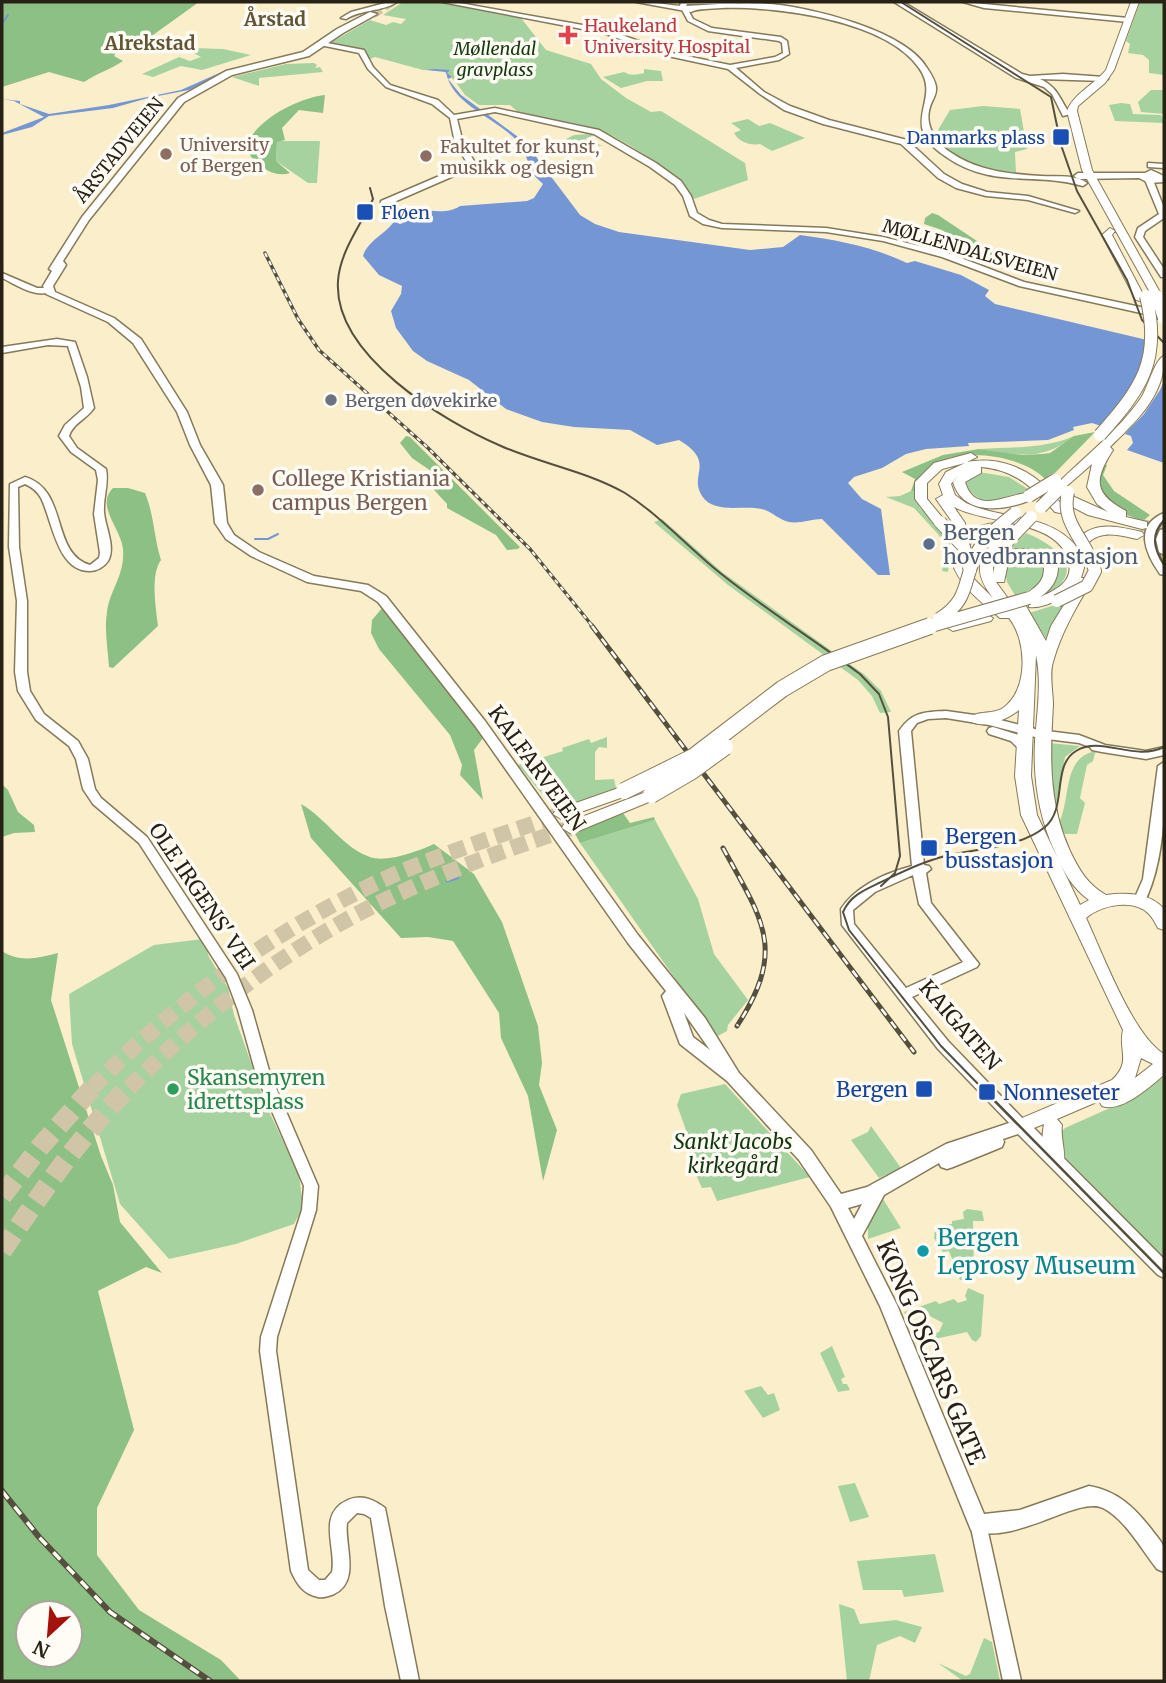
<svg xmlns="http://www.w3.org/2000/svg" width="1166" height="1683" viewBox="0 0 1166 1683" font-family="Merriweather,serif">
	<rect width="100%" height="100%" fill="#fbeecb"/>
	<!-- green -->
	<path fill="#a6d2a0" d="M403 2H438L521 18 546 50 591 64 601 79 626 98 651 112 661 111 745 163 748 180 694 199C681 175 625 140 599 130 574 121 544 119 519 113L510 105H479L465 95 455 81 442 70H423L375 57 370 59 365 50 330 43 370 20 386 25 393 22 401 24 406 19 383 15Z
		M1140 2H1164V75L1149 73V60L1143 55 1128 53 1130 44 1126 41Z
		M192 48 223 49 251 55 202 70 181 66 153 77 142 74 179 57 190 61 201 57 186 49Z
		M314 63 317 65 315 68 320 67 323 72 259 78V86L232 77 286 64Z
		M644 69 661 71 663 81H647L621 88 603 77 624 72C631 76 636 75 644 73Z
		M1151 90H1164V114L1141 112 1138 102Z
		M1121 103 1130 104 1133 114 1161 115 1164 123 1115 121 1109 105Z
		M983 106 1020 109 1027 149 1015 152 1016 173C983 170 954 162 935 135L950 110Z
		M748 119 759 126 770 123 805 138 772 151 760 144C750 146 739 142 734 133L741 130 731 123Z
		M590 134 594 135 585 139 603 146 595 145 565 157 560 151 564 150 561 146H555L569 141 566 139 574 135Z
		M277 141H320L317 183H308L276 161Z
		M1074 436C1042 462 1017 455 979 449 1010 447 1045 449 1074 436Z
		M979 472 1009 477 1031 491C1002 503 983 512 963 482Z
		M911 491 915 492 920 508 952 538 948 572 942 571 945 555 944 542 937 533 914 508 886 497 900 496Z
		M662 519 722 572 865 675 881 691 891 712 880 713 872 696 858 680 728 585 654 522Z
		M1026 533C1061 547 1090 575 1040 597L1053 564 1008 551Z
		M1029 555 1048 570 1038 586 1016 597 1007 582 1004 565 1013 556Z
		M1068 601 1050 638H1046L1029 613Z
		M607 737V748L599 747 595 752V780L614 779 616 788 556 811 518 765 563 751 562 748 589 739 591 743Z
		M1049 743 1080 746 1065 757 1055 810Z
		M1098 751 1095 753 1093 761 1087 765 1080 798 1085 803 1077 834H1061L1058 825C1072 799 1061 755 1098 751Z
		M655 820 698 899 714 954 748 1000 728 1025 727 1031 716 1037 580 843Z
		M203 939 209 957 228 988 234 1015 266 1105 299 1175 303 1207 294 1224 236 1244 169 1259 120 1204 72 1044 69 994 154 945Z
		M1164 1077V1258L1065 1157 1060 1141 1061 1132 1065 1128 1130 1099Z
		M725 1084 810 1177 717 1201 711 1187 702 1188 687 1155 693 1150 677 1105 681 1094Z
		M871 1126 901 1168 879 1178 851 1140 868 1132Z
		M883 1199 901 1228 868 1239V1223Z
		M967 1209 982 1211 984 1221H973L974 1274 966 1272 965 1280H960L949 1251 943 1252 934 1238 935 1230H941L940 1225 952 1224V1221L964 1219 963 1212Z
		M968 1288 984 1295 981 1336 976 1342 972 1340 967 1332 935 1339 933 1334 939 1332 943 1323 926 1314 907 1318 904 1312 936 1301 939 1304 954 1299 958 1303 967 1300 965 1296Z
		M832 1346 845 1377 841 1379 843 1384H847L850 1390 838 1392 820 1353Z
		M761 1386 768 1395 774 1393 780 1410 763 1418 744 1391Z
		M855 1483 869 1517 850 1522 838 1486Z
		M935 1554 944 1592 904 1597 902 1590H863L857 1561Z
		M839 1604 854 1609 860 1624 896 1620 922 1627 915 1643 900 1636 877 1645 869 1681H847Z
		M984 1638 992 1642 1000 1681H963L938 1663 966 1676 970 1674Z"/>
	<!-- forest -->
	<path fill="#8cc084" fill-rule="evenodd" d="M2 2H199L146 40 117 51 114 56 123 61C110 70 97 73 84 82L49 72 2 87Z
		M325 95 323 113 299 110 282 128 285 140 277 142 276 161 290 173C273 179 252 163 246 148 253 120 301 97 325 95Z
		M932 213 938 215 995 253 1018 259 1014 264 995 257 988 260 942 230 924 224 925 218Z
		M1095 432 1052 476 1050 474 1045 479C1018 450 922 440 915 492L911 491 915 479 902 472 943 455 979 449 1022 455 1042 454 1050 453 1074 436Z
		M406 436 410 437 520 547 518 549 507 550 496 535 447 508V504L425 480 432 475 431 471 412 458 400 443Z
		M1103 464 1107 465 1103 475 1114 491 1150 515 1143 521 1124 514 1098 495V474Z
		M113 488H128L145 493C154 514 154 538 161 560 150 575 156 609 158 626L113 668 109 667C108 650 104 630 107 612 110 589 125 576 123 549 121 528 95 506 113 488Z
		M383 607 483 738 474 750 483 800 460 775 462 765 450 735 379 649 371 633 372 620Z
		M2 784 8 790 18 812 34 825 35 832 14 833 2 837Z
		M301 804C326 818 343 848 370 857 386 863 419 851 434 844L474 874 502 922 538 1026 542 1063 539 1085 557 1130 543 1181 528 1096 501 1038 499 1013 453 941 428 937 401 938 311 838Z
		M623 813 630 823 654 817 655 820 580 843 574 832Z
		M2 951C20 963 38 958 58 953L51 1000 101 1156 113 1185 120 1222 162 1273 146 1267 98 1291 134 1430 97 1508V1555L139 1610 221 1660 241 1681H2ZM28 1613H70V1655H28Z"/>
	<!-- water -->
	<path fill="#7596d5" d="M276 59H281L230 70 189 90 148 98 113 108 49 116 32 127 2 135V133L44 117 14 101 2 99 20 101V104L49 114 109 105 181 90 226 70Z
		M433 69 450 70 447 73 452 77 448 79 461 95 525 142 580 215 595 224 619 232 750 250 783 247 800 235C838 240 873 247 907 263L915 261 961 275 989 290 985 296 995 304 1164 344V463L1127 450 1133 443 1131 436 1092 423 1073 427 1074 430 1048 440 968 443 969 446 926 449 906 454 882 468 854 477 848 483 862 499 881 509 890 575H878L822 519C811 519 800 524 789 522 780 520 773 513 765 510 747 503 715 516 702 496 688 474 717 463 679 440L657 445 630 430 574 427 542 422 506 409 469 380 427 361 413 351 396 328 391 311 401 294 402 286 379 275 363 256C366 245 377 238 384 232 393 225 398 214 410 211 427 208 445 216 460 206L527 201 534 198 543 184C540 181 534 176 532 172 528 164 526 152 519 143 498 118 452 106 446 72L426 70Z"/>
	<!-- pier -->
	<path fill="#fbeecb" d="M1148 337 1164 340V381L1160 390 1144 414 1122 437 1098 429 1135 385Z"/>
	<g fill="none" stroke-linecap="round" stroke-linejoin="round">
		<!-- stream-far1 -->
		<path stroke="#7596d5" stroke-width="2" d="M2 24 8 15
			M255 539H268L278 534"/>
		<!-- stream -->
		<path stroke="#7596d5" stroke-width="2.5" d="M447 881 458 878"/>
		<!-- primary-tunnel -->
		<path stroke="#d1c5a7" stroke-width="9" stroke-dasharray="9 4.5" stroke-linecap="butt" d="M373 14 392 2"/>
		<!-- highway-tunnel-far2 -->
		<path stroke="#d1c5a7" stroke-width="12" stroke-dasharray="12 6" stroke-linecap="butt" d="M1142 525 1164 530"/>
		<!-- highway-tunnel-far1 -->
		<path stroke="#d1c5a7" stroke-width="16" stroke-dasharray="16 8" stroke-linecap="butt" d="M92 1088C175 1003 269 934 376 883 436 855 499 836 561 814
			M129 1088C203 1013 286 948 381 902 442 872 506 850 570 828"/>
		<!-- highway-tunnel -->
		<path stroke="#d1c5a7" stroke-width="20" stroke-dasharray="20 10" stroke-linecap="butt" d="M2 1196 40 1147 94 1086
			M2 1251C41 1193 81 1135 130 1086"/>
		<defs>
			<path id="secondary" d="M389 2H397C382 12 362 9 346 19L341 18 351 12Z
				M442 2H454L605 29 672 53 730 65 775 57 783 53 782 43 779 41 708 31 688 21 680 6 681 2H739L736 4H687L686 6 693 19 712 28 781 37 787 41 789 54 779 60 736 68 764 92 790 106 829 120 907 140 944 174 962 184 987 192 1028 196 1079 211 1075 213 1028 200 986 196 956 188 938 178 901 144 823 124 784 110 760 94 728 69 668 56 603 33Z
				M963 2 1128 18 1131 20 1128 22 984 8Z
				M322 42 364 50 373 67 390 85 438 100 454 115 495 108 599 130 656 163 681 181 691 196 697 213 709 220 722 224 826 228 883 237 948 253 1024 282 1159 311 1163 314 1159 317 1019 286 942 257 883 241 826 232 722 228 703 224 690 216 683 196 675 185 650 167 594 134 495 112 457 119 463 143 474 161 472 168 387 205H381V201L465 165 466 161 455 143 450 118 432 104 386 87 368 69 359 53 320 45V43Z
				M1148 163 1164 164V168L1148 167Z
				M1146 178 1153 180 1164 208V218L1145 231 1143 237 1164 269V277H1161L1135 237 1138 228 1159 214 1145 180Z
				M2 273 37 288H48L52 291C36 299 17 285 2 278Z
				M57 339 75 342 87 377 94 408C87 419 73 423 69 436L77 448 106 469C109 484 103 497 104 512 105 527 116 547 108 561 104 567 97 571 90 571 57 572 52 519 41 498 37 491 32 487 25 484L18 487 19 547 27 601V672L30 691 44 714 78 741 88 759 95 789 101 798 147 837 237 974 252 1010 270 1074 318 1186 316 1210 277 1337 276 1351 308 1570 319 1580H325L332 1572C337 1548 316 1514 348 1500 362 1494 374 1500 385 1508L419 1681H401L385 1606 371 1518 364 1514 357 1513 347 1523C344 1545 361 1581 334 1594 329 1596 323 1598 318 1597 303 1594 297 1584 291 1571L260 1351 261 1337 302 1210 304 1186 256 1074 238 1010 226 978 139 843 93 804 83 789 76 759 69 746 36 720 18 691 15 672 17 601 9 547 10 484 25 477C69 490 50 553 90 565L99 558 100 553 94 514 98 480 96 470 71 452 59 436 65 425 84 408 81 387 68 346 48 345 2 353V347Z
				M1164 513V521C1143 541 1165 554 1164 575L1160 574C1146 554 1133 526 1164 513Z
				M1164 529V555L1159 552 1156 539 1160 530Z
				M946 711 989 717 1039 730 1079 735 1105 745 1146 751 1164 747V755L1146 759 1102 752 1092 750 1090 747 1079 743 1039 738 989 725 946 718 928 719 917 723 911 731 924 865 929 866 931 869 926 873 931 903 979 964 977 967 912 997 948 1041 1026 1122 1028 1126 1026 1130 1021 1132 1016 1130 938 1049 842 925 841 909C856 886 886 873 912 866L899 731C912 712 924 712 946 711ZM913 875 919 904 963 962 906 988 854 924 853 910 875 892Z
				M993 727 1019 735 1030 747 1028 750H1020L1011 741 989 734 987 731 989 728Z
				M1164 762C1166 806 1164 865 1143 905H1135L1133 902 1143 879 1158 766Z
				M978 1515 984 1517 986 1523 1021 1681H1003L970 1523 972 1517Z"/>
			<path id="primary" d="M636 2C652 1 668 6 684 6 712 5 740 1 769 4 810 7 905 30 927 68 931 74 935 80 936 87 937 95 932 100 930 107 924 125 936 143 950 152 977 171 1009 174 1041 176 1056 177 1075 174 1087 183L1083 186C1035 172 991 189 945 156 896 123 943 101 919 68 886 20 775 6 721 8 712 9 698 8 691 12Z
				M894 2H903L1022 74 1030 76 1063 74 1104 77 1108 79 1104 81 1040 79C1058 87 1060 100 1070 114L1063 116 1052 94 1044 87 1016 78Z
				M370 12 377 14 343 33 309 56 232 75 184 102 89 220 63 261 66 265 53 286 55 292 114 318 141 339 187 412 200 445 223 485 227 523 234 535 259 552 314 576 368 585 386 596 485 721 638 935 705 1018 739 1073 811 1150 841 1194 867 1187 946 1144 1021 1119 1027 1121 1164 1259V1278L1158 1275 1018 1134 1003 1139 1004 1142 1002 1147 953 1167 947 1169 941 1167 939 1163 884 1195 862 1236 897 1305 984 1514 1020 1510 1089 1486C1118 1491 1135 1508 1152 1530 1156 1536 1163 1542 1164 1549 1166 1556 1164 1565 1164 1572L1157 1569C1141 1549 1126 1520 1103 1508 1078 1495 1014 1547 971 1530L880 1306 831 1207 799 1160 727 1081 680 1044 662 996 666 991 628 943 476 727 378 602 361 591 307 582 251 556 226 539 215 523 211 485 190 445 177 412 133 343 108 322 46 294 43 286 52 271 49 269 82 217 178 98 226 71 303 52 337 29ZM684 1013 710 1050 693 1037ZM862 1204 854 1219 848 1208Z
				M1151 170 1164 176V182L1149 183 1139 178 1078 179 1074 176 1078 173H1145Z"/>
			<path id="highway" d="M1131 2H1139L1114 70 1105 83 1078 106 1077 111 1092 170 1162 296 1157 299 1152 296 1082 170 1067 111C1073 94 1095 84 1106 70Z
				M1110 228 1115 231 1112 235 1145 298 1161 302V306L1136 300 1102 235Z
				M1164 356C1166 394 1136 422 1110 447L1113 450C1094 480 1093 493 1126 511V517L1147 522V528L1142 529 1088 515 1057 499 1066 509 1060 513 1055 512C1033 488 1016 470 981 467V473L965 482C976 519 1013 490 1033 493V499C1007 511 963 517 953 482L958 475 951 484 955 495 966 503C1001 520 1049 513 1076 546L1075 542C1092 520 1118 526 1142 532L1144 535 1137 539C1120 535 1102 530 1089 542V558H1082L1084 568 1081 578H1090L1092 581C1076 607 1061 633 1053 662 1049 674 1053 692 1053 705 1050 756 1048 803 1070 851 1079 870 1088 885 1106 895 1126 892 1151 893 1164 909V930L1158 928C1155 923 1153 918 1149 914 1134 898 1101 905 1086 918 1102 952 1133 1036 1164 1054V1075C1149 1087 1122 1113 1102 1106L1099 1101 1057 1119 1062 1125C1060 1138 1067 1155 1063 1164L1056 1167 1049 1164C1043 1152 1041 1138 1044 1124L1021 1133 1015 1131 1012 1126 1015 1121 1112 1080C1132 1061 1118 1051 1123 1030L1021 815 1015 776 1019 710C1007 720 980 731 968 719 976 710 992 715 1003 708 1029 690 1027 640 1009 618H1000C979 600 952 581 950 551 949 542 953 533 953 523L936 499 943 495 939 484 946 472 965 463 942 469 927 483V499L946 522 945 525H935L915 499V482L934 463 971 453 977 457 967 462C999 456 1028 468 1051 492L1056 489 1057 484C1085 456 1118 431 1141 398 1148 387 1155 359 1164 356ZM1092 464 1087 487 1097 504 1108 512 1061 491ZM954 507C987 525 1062 519 1069 564 1073 582 1054 591 1040 597 1051 590 1058 580 1058 567 1040 544 995 539 993 576V560L1002 543 1000 540H990C976 564 976 576 993 598L972 577 963 554C984 519 998 541 1015 528 1002 518 978 525 965 533V523ZM1019 556 1029 558 1044 568C1044 585 1033 587 1022 598L1029 602V607C1045 609 1064 597 1075 587L1051 626 1046 641 1026 606 1015 608 996 582H1004L1008 563ZM1036 655C1042 683 1037 712 1035 741 1033 780 1039 817 1055 852 1063 871 1072 888 1089 900L1080 905 1037 815 1031 776ZM1141 1058 1153 1064 1135 1078Z
				M986 614 993 618 991 621 953 631 946 627 948 624Z
				M624 786 632 791 629 795 561 819 553 814 556 810Z
				M651 790 656 791 659 795 656 799 576 832 570 833 562 828 564 824Z"/>
		</defs>
		<!-- secondary casing -->
		<use href="#secondary" stroke="#857959" stroke-width="3"/>
		<!-- primary casing -->
		<use href="#primary" stroke="#857959" stroke-width="3"/>
		<!-- highway casing -->
		<use href="#highway" stroke="#857959" stroke-width="2"/>
		<!-- secondary -->
		<use href="#secondary" fill="#fff" fill-rule="evenodd"/>
		<!-- primary -->
		<use href="#primary" fill="#fff" fill-rule="evenodd"/>
		<!-- highway -->
		<use href="#highway" fill="#fff" fill-rule="evenodd"/>
		<!-- tram-far1 -->
		<path stroke="#554f3d" stroke-width="2" d="M901 2 1051 97 1061 145 1077 191 1127 280 1142 320 1164 343
			M370 188 373 199C361 225 340 251 338 281 333 355 443 421 501 446 542 464 586 471 625 493 658 514 684 543 714 568 760 606 812 638 860 674L879 694 888 717 900 856 895 873 881 886
			M1164 520C1150 535 1154 549 1164 565
			M982 1088 941 1046 849 930 843 912C850 896 864 890 879 883 898 874 917 864 938 858 971 848 1017 850 1045 827 1068 808 1051 766 1076 751 1101 735 1134 762 1164 747"/>
		<!-- tram -->
		<path stroke="#554f3d" stroke-width="2.5" d="M980 1086 1164 1273"/>
		<defs>
			<path id="rail-far2" d="M265 253 298 319 319 350 428 448 530 549 594 628"/>
			<path id="rail-far1" d="M592 626 914 1052
				M723 848C763 921 787 949 737 1026"/>
			<path id="rail" d="M2 1491 39 1537 110 1612 210 1681"/>
		</defs>
		<!-- rail-far2 casing -->
		<use href="#rail-far2" stroke="#554f3d" stroke-width="3.5"/>
		<!-- rail-far1 casing -->
		<use href="#rail-far1" stroke="#554f3d" stroke-width="5"/>
		<!-- rail casing -->
		<use href="#rail" stroke="#554f3d" stroke-width="6"/>
		<!-- rail-far2 -->
		<use href="#rail-far2" stroke="#fffcf5" stroke-width="2" stroke-dasharray="4.5" stroke-linecap="butt"/>
		<!-- rail-far1 -->
		<use href="#rail-far1" stroke="#fffcf5" stroke-width="2.5" stroke-dasharray="8" stroke-linecap="butt"/>
		<!-- rail -->
		<use href="#rail" stroke="#fffcf5" stroke-width="3.5" stroke-dasharray="10" stroke-linecap="butt"/>
		<defs>
			<path id="highway-bridge-far1" d="M1157 296 1164 318
				M1100 435C1141 389 1162 360 1146 296
				M1029 496 1055 480
				M1041 507 1061 487
				M940 522 964 547 970 571
				M1005 544 1031 517
				M1057 601 1087 586 1095 571C1088 541 1060 525 1068 492
				M939 619C972 599 962 577 979 549 988 534 1002 524 1015 513
				M924 628 1029 598"/>
			<path id="highway-bridge" d="M624 791 693 757 782 689 826 663 930 626
				M651 795 692 771 725 747"/>
		</defs>
		<!-- highway-bridge-far1 casing -->
		<use href="#highway-bridge-far1" stroke="#857959" stroke-width="14" stroke-linecap="butt"/>
		<!-- highway-bridge casing -->
		<use href="#highway-bridge" stroke="#857959" stroke-width="18" stroke-linecap="butt"/>
		<!-- highway-bridge-far1 -->
		<use href="#highway-bridge-far1" stroke="#fff" stroke-width="12"/>
		<!-- highway-bridge -->
		<use href="#highway-bridge" stroke="#fff" stroke-width="16"/>
	</g>
	<!-- markers -->
	<path fill="#e0444e" stroke="#fffcf5" stroke-width="2.5" d="M564.5 24.5h7v7h7v7h-7v7h-7v-7h-7v-7h7z"/>
	<g fill="#1a4fb4" stroke="#fffcf5" stroke-width="2.5">
		<rect x="1052" y="128" width="18" height="18" rx="3.5"/>
		<rect x="356" y="203" width="18" height="18" rx="3.5"/>
		<rect x="920" y="839" width="18" height="18" rx="3.5"/>
		<rect x="915" y="1080" width="18" height="18" rx="3.5"/>
		<rect x="978" y="1083" width="18" height="18" rx="3.5"/>
	</g>
	<g fill="#8d6e63" stroke="#fffcf5" stroke-width="2.5">
		<circle cx="166" cy="154" r="7"/>
		<circle cx="426" cy="156" r="7"/>
		<circle cx="258" cy="490" r="7"/>
	</g>
	<circle fill="#6b7280" stroke="#fffcf5" stroke-width="2.5" cx="331" cy="400" r="7"/>
	<circle fill="#5c6f8a" stroke="#fffcf5" stroke-width="2.5" cx="929" cy="544" r="7"/>
	<circle fill="#2e9e5b" stroke="#fffcf5" stroke-width="2.5" cx="173" cy="1089" r="7"/>
	<circle fill="#0f9aa8" stroke="#fffcf5" stroke-width="2.5" cx="923" cy="1251" r="7"/>
	<g text-anchor="middle" dominant-baseline="central" stroke-width="7" stroke-linejoin="round" paint-order="stroke">
		<!-- far-health labels -->
		<g font-size="18" fill="#be3a42" stroke="#fffcf5" text-anchor="start">
			<text x="584" y="25">Haukeland<tspan x="584" dy="21">University Hospital</tspan></text>
		</g>
		<!-- far-park labels -->
		<g font-size="18" font-style="italic" fill="#13370e" stroke="#fffcf5">
			<text x="495" y="48">Møllendal<tspan x="495" dy="21">gravplass</tspan></text>
		</g>
		<!-- far-transit labels -->
		<g font-size="18" fill="#164399" stroke="#fffcf5" text-anchor="end">
			<text x="1045" y="137">Danmarks plass</text>
			<text x="381" y="212" text-anchor="start">Fløen</text>
		</g>
		<!-- far-education labels -->
		<g font-size="18" fill="#785e54" stroke="#fffcf5" text-anchor="start">
			<text x="180" y="144">University<tspan x="180" dy="21">of Bergen</tspan></text>
			<text x="440" y="146">Fakultet for kunst,<tspan x="440" dy="21">musikk og design</tspan></text>
		</g>
		<!-- far-street labels -->
		<g font-size="18" fill="#272215" stroke="#fffcf5">
			<text transform="translate(119 150) rotate(-51)">ÅRSTADVEIEN</text>
			<text transform="translate(970 250) rotate(16)">MØLLENDALSVEIEN</text>
		</g>
		<!-- far-worship labels -->
		<g font-size="18" fill="#5b616d" stroke="#fffcf5" text-anchor="start">
			<text x="345" y="400">Bergen døvekirke</text>
		</g>
		<!-- far-neighbourhood labels -->
		<g font-size="19" font-weight="bold" fill="#615536" stroke="#fffcf5">
			<text x="275" y="19">Årstad</text>
			<text x="150" y="43">Alrekstad</text>
		</g>
		<!-- education labels -->
		<g font-size="21" fill="#785e54" stroke="#fffcf5" text-anchor="start">
			<text x="272" y="478">College Kristiania<tspan x="272" dy="24">campus Bergen</tspan></text>
		</g>
		<!-- service labels -->
		<g font-size="21" fill="#4e5e75" stroke="#fffcf5" text-anchor="start">
			<text x="943" y="532">Bergen<tspan x="943" dy="24">hovedbrannstasjon</tspan></text>
		</g>
		<!-- street labels -->
		<g font-size="21" fill="#272215" stroke="#fffcf5">
			<text transform="translate(537 768) rotate(54)">KALFARVEIEN</text>
			<text transform="translate(202 896) rotate(56)">OLE IRGENS' VEI</text>
			<text transform="translate(960 1025) rotate(49)">KAIGATEN</text>
		</g>
		<!-- transit labels -->
		<g font-size="21" fill="#164399" stroke="#fffcf5" text-anchor="start">
			<text x="945" y="836">Bergen<tspan x="945" dy="24">busstasjon</tspan></text>
			<text x="908" y="1089" text-anchor="end">Bergen</text>
			<text x="1003" y="1092">Nonneseter</text>
		</g>
		<!-- leisure labels -->
		<g font-size="21" fill="#27864d" stroke="#fffcf5" text-anchor="start">
			<text x="187" y="1077">Skansemyren<tspan x="187" dy="24">idrettsplass</tspan></text>
		</g>
		<!-- park labels -->
		<g font-size="21" font-style="italic" fill="#13370e" stroke="#fffcf5">
			<text x="733" y="1141">Sankt Jacobs<tspan x="733" dy="24">kirkegård</tspan></text>
		</g>
		<!-- near-culture labels -->
		<g font-size="24" fill="#0d838f" stroke="#fffcf5" text-anchor="start">
			<text x="937" y="1237">Bergen<tspan x="937" dy="28">Leprosy Museum</tspan></text>
		</g>
		<!-- near-street labels -->
		<g font-size="24" fill="#272215" stroke="#fffcf5">
			<text transform="translate(931 1352) rotate(67)">KONG OSCARS GATE</text>
		</g>
	</g>
	<!-- border -->
	<rect width="1166" height="1683" fill="none" stroke="#272215" stroke-width="7"/>
	<!-- north arrow -->
	<g transform="translate(49 1634) rotate(206)"><circle r="33" fill="#fffcf5" stroke="#a9a59b" stroke-width="2"/>
	<path d="M0-5L12 26L0 18L-12 26Z" fill="#a5110b"/>
	<text y="-10" font-size="19" font-weight="bold" text-anchor="middle" fill="#272215">N</text>
	</g>
</svg>
